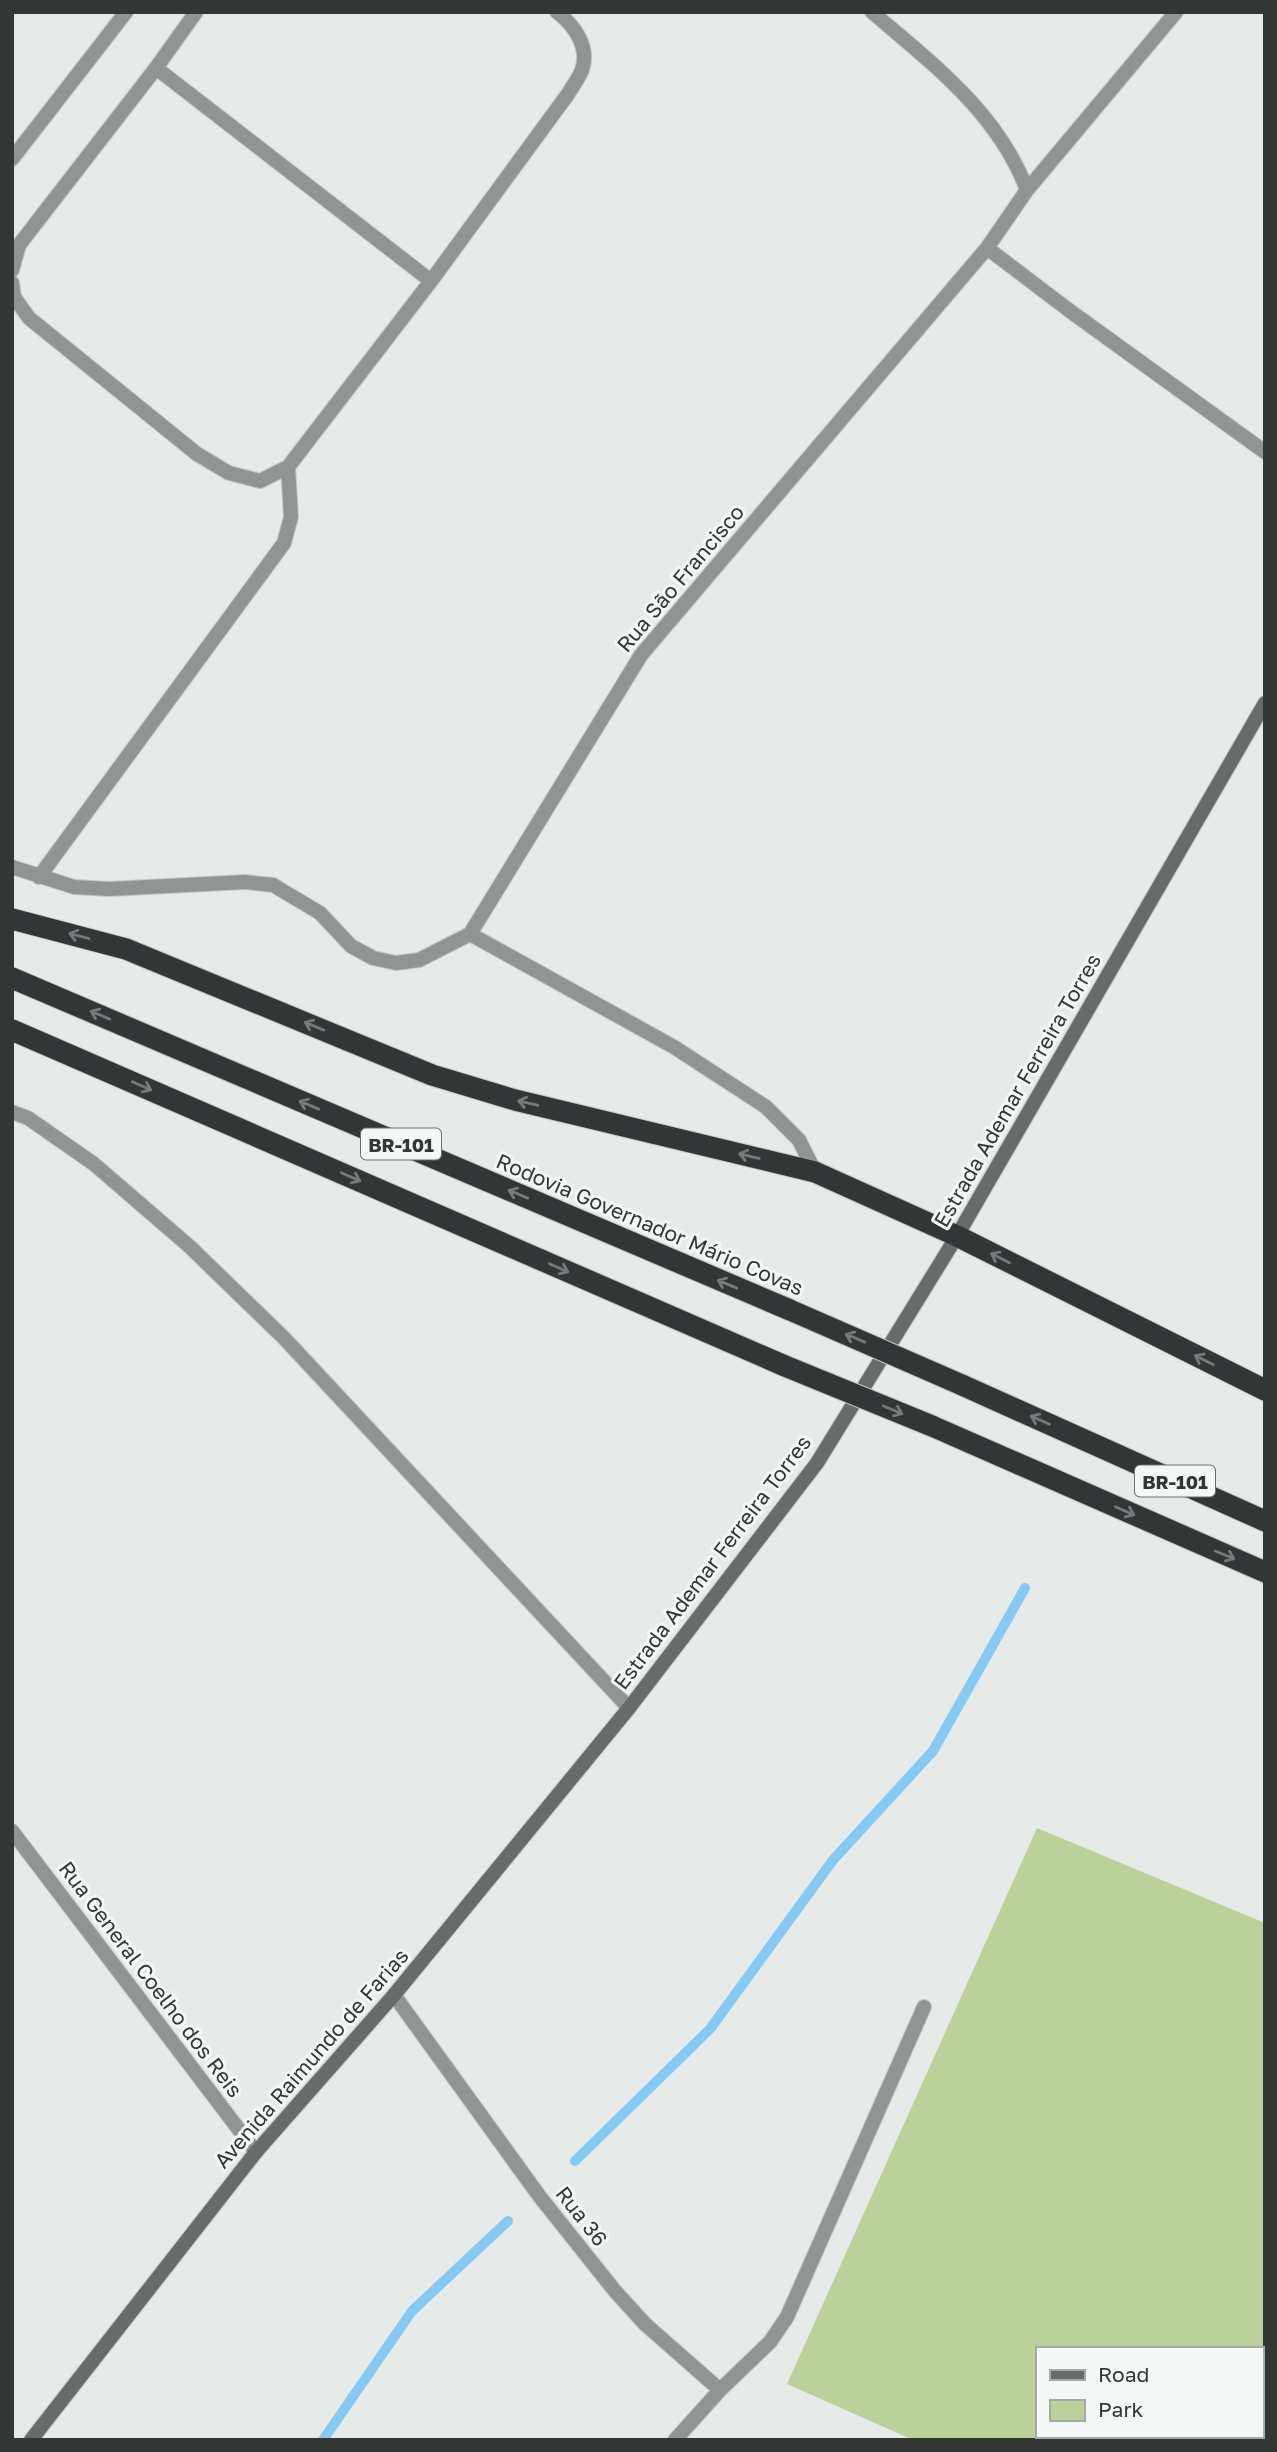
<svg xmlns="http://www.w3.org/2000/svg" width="1277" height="2452" viewBox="0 0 1277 2452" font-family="'Golos Text',sans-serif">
	<rect width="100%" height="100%" fill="#e6eae9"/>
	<!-- green -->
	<path fill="#bad29a" d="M1037 1828 1265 1923V2379L1261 2388V2349H1037V2436H1240L1239 2440H913L787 2384Z"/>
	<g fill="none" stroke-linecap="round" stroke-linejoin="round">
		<!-- stream -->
		<path stroke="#86caf3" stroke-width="10" d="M575 2161 710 2029 833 1860 933 1751 1025 1588
			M323 2440 412 2311 508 2221"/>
		<defs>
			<path id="street" d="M872 12C933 64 998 113 1027 190
				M156 68 431 281
				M12 159 126 12
				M987 248 1070 311 1265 452
				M12 270 19 245 156 68 196 12
				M12 283 14 297 29 318 197 454 229 473 260 481 288 467 431 281 568 94C572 87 579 78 582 70 590 47 574 25 557 12
				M12 867 74 887 109 889 245 882 273 885 320 913 351 946 373 958 396 963 419 960 470 934
				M39 877 284 543 291 517 288 467
				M470 934 641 655 987 248 1027 190 1176 12
				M470 934 674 1047 766 1107 799 1140 815 1172
				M12 1112 28 1118 94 1164 189 1246 284 1338 629 1708
				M12 1831 256 2152
				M394 1995 540 2197 615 2291 645 2324 720 2390
				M675 2440 720 2390 770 2342 787 2317 924 2007"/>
			<path id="secondary" d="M31 2440 256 2152 394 1995 629 1708 817 1463 957 1236 1265 703"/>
			<path id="highway" d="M12 919 126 949 432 1075 515 1100 815 1172 957 1236 1265 1390
				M12 978 790 1310
				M12 1030 785 1366
				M962 1385 1265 1521
				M932 1426 1265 1572"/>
		</defs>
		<!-- street casing -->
		<use href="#street" stroke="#c2c6c5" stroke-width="16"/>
		<!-- secondary casing -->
		<use href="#secondary" stroke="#c2c6c5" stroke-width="16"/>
		<!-- highway casing -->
		<use href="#highway" stroke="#c2c6c5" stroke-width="23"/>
		<!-- street -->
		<use href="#street" stroke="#929393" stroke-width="14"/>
		<!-- secondary -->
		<use href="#secondary" stroke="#686a6b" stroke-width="14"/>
		<!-- highway -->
		<use href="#highway" stroke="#333637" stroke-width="21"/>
		<defs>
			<path id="highway-bridge" d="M790 1310 962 1385
				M785 1366 932 1426"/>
		</defs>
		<!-- highway-bridge casing -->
		<use href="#highway-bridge" stroke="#c2c6c5" stroke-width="23" stroke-linecap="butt"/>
		<!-- highway-bridge -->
		<use href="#highway-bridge" stroke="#333637" stroke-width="21"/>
	</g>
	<!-- one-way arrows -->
	<defs><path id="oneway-shaft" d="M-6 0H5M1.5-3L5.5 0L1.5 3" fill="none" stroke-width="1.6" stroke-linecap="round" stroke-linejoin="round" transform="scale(1.75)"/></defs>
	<g stroke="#767a7a">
		<use href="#oneway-shaft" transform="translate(79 936) rotate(-165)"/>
		<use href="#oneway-shaft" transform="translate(100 1015) rotate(-157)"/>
		<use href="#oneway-shaft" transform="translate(314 1026) rotate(-157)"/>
		<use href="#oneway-shaft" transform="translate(142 1086) rotate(24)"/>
		<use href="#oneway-shaft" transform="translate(528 1103) rotate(-167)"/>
		<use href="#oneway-shaft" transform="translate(309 1105) rotate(-157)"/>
		<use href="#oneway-shaft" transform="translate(749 1156) rotate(-167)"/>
		<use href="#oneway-shaft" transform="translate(351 1177) rotate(24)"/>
		<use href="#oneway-shaft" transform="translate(518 1194) rotate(-157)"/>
		<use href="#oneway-shaft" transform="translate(1000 1258) rotate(-153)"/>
		<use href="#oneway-shaft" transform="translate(559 1268) rotate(24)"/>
		<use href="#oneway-shaft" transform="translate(727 1284) rotate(-157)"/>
		<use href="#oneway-shaft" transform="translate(855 1338) rotate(-157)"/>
		<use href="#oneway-shaft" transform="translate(1204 1360) rotate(-153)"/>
		<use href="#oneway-shaft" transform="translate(893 1410) rotate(22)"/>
		<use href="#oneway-shaft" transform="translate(1040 1420) rotate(-156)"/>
		<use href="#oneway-shaft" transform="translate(1125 1511) rotate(24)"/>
		<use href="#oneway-shaft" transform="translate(1225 1555) rotate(22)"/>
	</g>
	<g text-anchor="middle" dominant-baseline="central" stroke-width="6" stroke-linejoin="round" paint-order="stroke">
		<!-- shield labels -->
		<g fill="#f3f7f6" stroke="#6d6f6f" stroke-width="2">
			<rect x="361" y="1128.5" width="80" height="31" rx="5"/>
			<rect x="1135" y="1465.5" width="80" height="31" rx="5"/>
		</g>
		<g font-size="19" font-weight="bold" fill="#343535">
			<text x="401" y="1144">BR-101</text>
			<text x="1175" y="1481">BR-101</text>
		</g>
		<!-- street labels -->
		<g font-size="21" fill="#343535" stroke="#f3f7f6">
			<text transform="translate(680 578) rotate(-50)">Rua São Francisco</text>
			<text transform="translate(1017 1090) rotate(-60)">Estrada Ademar Ferreira Torres</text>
			<text transform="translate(650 1224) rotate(23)">Rodovia Governador Mário Covas</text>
			<text transform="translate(712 1562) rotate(-53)">Estrada Ademar Ferreira Torres</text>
			<text transform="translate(151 1979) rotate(53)">Rua General Coelho dos Reis</text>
			<text transform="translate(311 2058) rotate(-49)">Avenida Raimundo de Farias</text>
			<text transform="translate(582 2216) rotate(52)">Rua 36</text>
		</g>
	</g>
	<!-- border -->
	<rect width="1277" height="2452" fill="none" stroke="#343535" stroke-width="28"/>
	<!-- legend -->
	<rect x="1036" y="2347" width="228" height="91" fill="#f3f7f6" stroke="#a7a9a9" stroke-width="2"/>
	<rect x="1050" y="2370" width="35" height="10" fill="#686a6b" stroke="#a7a9a9" stroke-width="2"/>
	<text x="1098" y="2382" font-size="21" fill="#343535">Road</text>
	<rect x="1050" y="2400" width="35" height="21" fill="#bad29a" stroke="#a7a9a9" stroke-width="2"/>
	<text x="1098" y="2417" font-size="21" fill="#343535">Park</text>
</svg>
